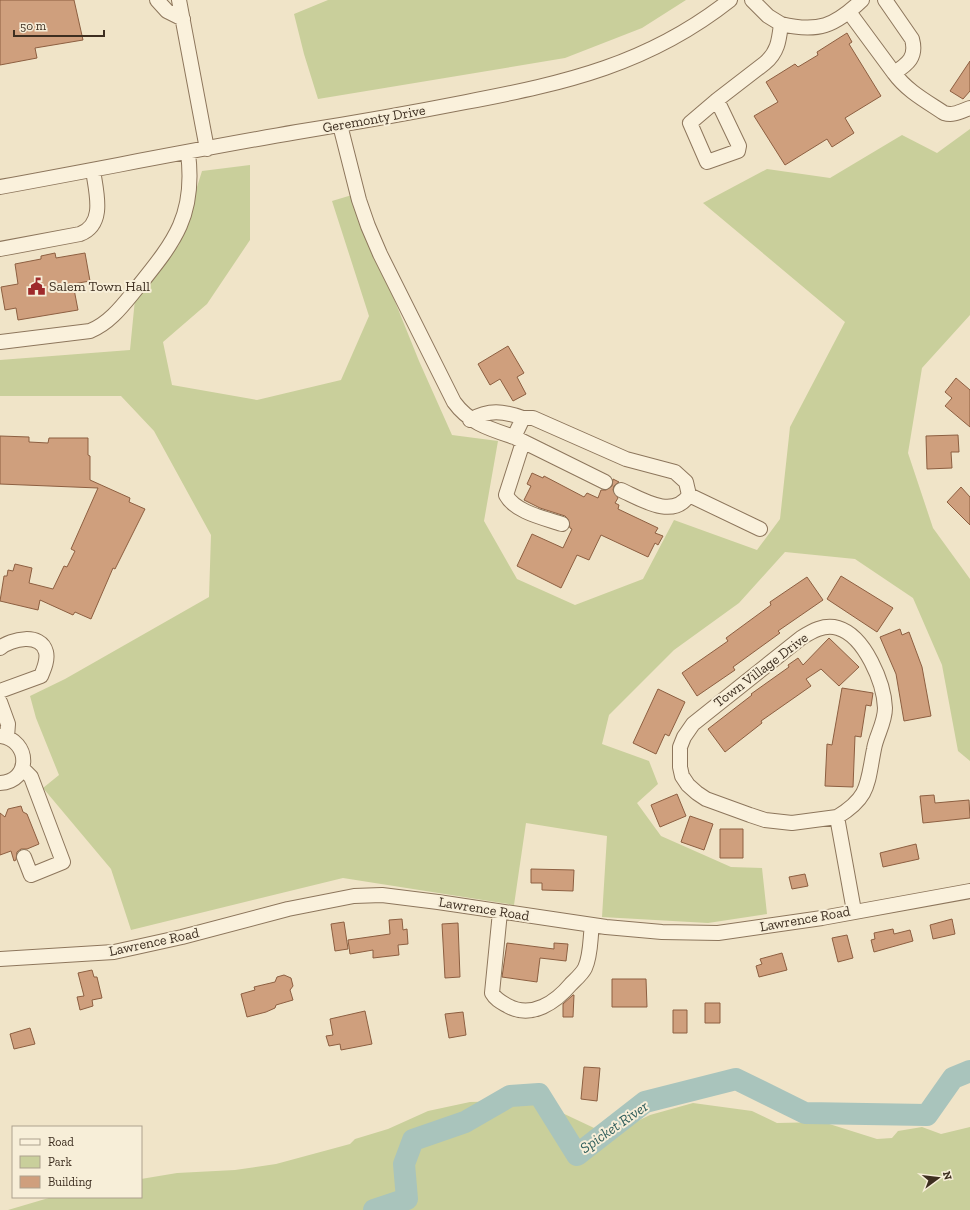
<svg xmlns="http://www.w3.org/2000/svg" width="970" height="1210" viewBox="0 0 970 1210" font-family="'Zilla Slab',serif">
	<rect width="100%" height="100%" fill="#f0e4c8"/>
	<!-- green -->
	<path fill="#c9cf9b" d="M328 0H686L642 28 565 58 318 99 304 54 294 14Z
		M970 129V315L922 368 908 453 933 528 970 579V761L958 751 942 665 913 598 855 559 785 552 739 603 674 650 609 715 602 744 649 761 658 784 637 803 661 836 731 867 762 868 767 914 708 923 602 917 607 836 526 823 514 905 343 878 131 930 111 869 43 788 59 775 36 718 30 696 65 679 209 597 211 535 154 431 121 396H0V360L130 350 135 299 179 245 202 171 250 165V240L207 304 163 342 172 385 257 400 341 380 369 316 332 201 352 195 419 361 452 435 498 441 484 521 517 579 575 605 643 579 674 520 757 550 780 519 790 427 845 322 703 203 767 169 830 178 902 135 937 153Z
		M514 1101 541 1103 609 1135 650 1115 693 1103 752 1111 777 1123 823 1122 877 1139 892 1138 898 1131 922 1127 941 1134 970 1127V1210H8L52 1197H141V1179L177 1173 235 1170 276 1164 350 1144 355 1139 388 1129 428 1111 470 1102Z"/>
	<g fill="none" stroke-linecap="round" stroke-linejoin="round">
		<!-- river -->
		<path stroke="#a9c4bc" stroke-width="22" d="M374 1210 407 1199 404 1164 413 1140 465 1122 510 1096 539 1094 577 1155 645 1102 736 1079 805 1113 927 1115 953 1078 970 1071"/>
	</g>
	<!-- building -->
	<path fill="#cf9f7d" stroke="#8d5f41" d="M0 0H74L83 40 35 48 37 58 0 65Z
		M847 33 852 42 849 44 881 96 845 118 854 133 832 147 827 139 785 165 754 116 778 102 766 82 795 64 798 67 818 55 817 52Z
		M970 61V91L963 99 950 91Z
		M55 253 56 258 85 253 90 281 73 284 78 310 18 320 16 308 5 310 1 287 18 284 15 264 41 259V256Z
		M508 346 524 373 517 377 526 394 513 401 500 379 490 385 478 364Z
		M956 378 970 390V427L945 406 952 398 945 392Z
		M958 435 959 452H951L952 468 927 469 926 436Z
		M0 436 29 437V442L48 443 49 438H88V455L90 456V480L130 498 129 502 145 509 115 569 113 568 91 619 75 612 73 615 40 600 38 610 0 601 4 576H7L8 570 13 571 15 564 32 568 29 583 53 589 64 566 67 567 75 551 71 549 98 488 0 484Z
		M532 473 543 478 544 476 584 497 587 493 598 498 601 490H606L612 486 613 479 619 482 614 486 613 490 618 498 615 503 619 505 618 509 658 528 655 533 663 536 658 545 655 543 648 557 601 535 589 560 577 555 561 588 517 566 532 534 563 548 572 529 570 528 568 519 565 516 540 508 524 500 531 486 527 484Z
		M961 487 970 497V525L947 502Z
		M841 576 893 608 877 632 827 599Z
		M807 577 823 600 778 631 780 633 733 667 735 670 697 696 682 673 728 641 726 638 771 605 770 602Z
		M900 629 902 635 909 632 922 667 931 716 904 721 896 674 880 637Z
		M829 638 859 667 839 686 821 669 806 679 811 686 761 721 762 723 725 752 708 729 752 695 751 694 789 667 788 665 798 658 803 665Z
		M842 688 873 693 871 706 866 705 861 737 855 736 853 787 825 786 827 744 832 745Z
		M658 689 685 702 669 736 665 734 656 754 633 743Z
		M677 794 686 816 660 827 651 805Z
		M934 795 935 803 969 800 970 818 923 823 920 796Z
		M21 806 23 812 27 814 39 844 27 849H21L17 852 16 860 14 861 11 851 0 855V813L5 817 8 809Z
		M690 816 713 824 704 850 681 842Z
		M720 829H743V858H720Z
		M916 844 919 859 883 867 880 853Z
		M531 869 574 870 573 891 542 890V883H531Z
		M805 874 808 886 792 889 789 877Z
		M402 919 403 930 407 929 408 944 398 945 399 955 373 958V950L350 954 348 940 390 934 389 920Z
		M952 919 955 934 933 939 930 925Z
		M344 922 348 949 335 951 331 924Z
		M458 923 460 977 445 978 442 924Z
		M893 929 894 934 910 930 913 941 874 952 871 940 875 939 874 933Z
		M847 935 853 958 838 962 832 938Z
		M507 943 554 949V943L568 944 566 961 540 958 537 982 502 977Z
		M782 953 787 970 759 977 756 966 762 964 760 959Z
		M92 970 94 977H97L102 998 92 1000 93 1006 80 1010 77 997 84 996 78 973Z
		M284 975 291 978 293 986 290 990 293 1000 276 1005 275 1008 266 1012 247 1017 241 994 255 990 254 987 275 982 277 977Z
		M612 979H646L647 1007H612Z
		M573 995H574L573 1017H563V1004Z
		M705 1003H720V1023H705Z
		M673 1010H687V1033H673Z
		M365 1011 372 1044 341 1050 340 1044 329 1046 326 1036 333 1035 330 1019Z
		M463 1012 466 1035 449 1038 445 1014Z
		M30 1028 35 1044 14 1049 10 1034Z
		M584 1067 600 1068 597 1101 581 1099Z"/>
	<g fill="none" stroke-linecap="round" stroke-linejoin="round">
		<defs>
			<path id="minor" d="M157 0 167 11 183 19
				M179 0 207 149
				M885 0 912 39C917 57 908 64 894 73 907 91 926 101 944 113 954 116 961 111 970 108
				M849 12 894 73
				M781 24C818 33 835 26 862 0
				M717 100 739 146 738 151 707 162 690 123 717 100 765 63C778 52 779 40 781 24L768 16 752 0
				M340 125 359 200 368 226 380 254 454 402C469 423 490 429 514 437L523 418C503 411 489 409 470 420
				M0 187C99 169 198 149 297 132 353 123 410 113 466 102 566 83 649 64 730 0
				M0 249 80 234C106 224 96 192 93 170
				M0 342 90 331C110 323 123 305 137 288 174 242 196 216 188 153
				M523 418H533L626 459 675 472 686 482 689 495C673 520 641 499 621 490
				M516 438 605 482
				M523 442 506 495C515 512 544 518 562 524
				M689 495 760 529
				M0 648C11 639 41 632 46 652 48 660 44 669 41 676L0 691
				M0 702 8 724 7 737
				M0 736C31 740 31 782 0 783
				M22 768 31 777 63 862 31 875 24 857
				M837 817 792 823 765 820 750 815 706 799 697 793 688 785 682 776 680 767V747L684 737 693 724 801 638C812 631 824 624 838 628 865 636 884 683 885 708 885 723 876 736 874 749 867 784 870 797 837 817L854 911
				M500 912 492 993C496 1000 501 1002 508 1006 532 1019 556 1002 571 984 576 979 582 974 585 968 591 955 590 939 592 925
				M0 959 114 952 182 937 288 909 354 896 382 895 438 902 606 927 662 932 718 933 822 918 970 891"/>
		</defs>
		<!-- minor casing -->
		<use href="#minor" stroke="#8d765c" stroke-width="16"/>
		<!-- minor -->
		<use href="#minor" stroke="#faf1dc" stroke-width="14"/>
	</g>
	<!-- icons -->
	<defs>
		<symbol id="civic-bare" viewBox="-9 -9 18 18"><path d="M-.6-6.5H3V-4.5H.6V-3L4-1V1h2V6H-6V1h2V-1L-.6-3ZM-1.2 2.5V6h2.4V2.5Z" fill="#9e2a2b" stroke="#f7eed8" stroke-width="2.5" paint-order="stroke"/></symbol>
	</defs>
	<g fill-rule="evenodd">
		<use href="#civic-bare" x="24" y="274" width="25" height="25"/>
	</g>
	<g text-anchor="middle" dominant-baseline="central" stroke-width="4" stroke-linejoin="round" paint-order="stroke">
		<!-- street labels -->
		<g font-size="14" fill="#3d2e20" stroke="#f7eed8">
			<text transform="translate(374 119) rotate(-10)">Geremonty Drive</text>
			<text transform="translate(761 670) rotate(-37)">Town Village Drive</text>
			<text transform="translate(484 909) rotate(9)">Lawrence Road</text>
			<text transform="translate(805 919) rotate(-10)">Lawrence Road</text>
			<text transform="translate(154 942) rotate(-12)">Lawrence Road</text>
		</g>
		<!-- poi labels -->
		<g font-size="14" fill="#3d2e20" stroke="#f7eed8" text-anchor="start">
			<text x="49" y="286">Salem Town Hall</text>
		</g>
		<!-- water labels -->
		<g font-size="15" font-style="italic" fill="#2f5d5a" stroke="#f7eed8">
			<text transform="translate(614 1127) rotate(-35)">Spicket River</text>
		</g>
	</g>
	<!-- legend -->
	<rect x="12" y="1126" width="130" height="72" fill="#f7eed8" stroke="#ada18e"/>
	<rect x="20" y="1139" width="20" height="6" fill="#faf1dc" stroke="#ada18e"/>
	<text x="48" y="1146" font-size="12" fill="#3d2e20">Road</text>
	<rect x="20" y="1156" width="20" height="12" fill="#c9cf9b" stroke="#ada18e"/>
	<text x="48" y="1166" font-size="12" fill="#3d2e20">Park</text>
	<rect x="20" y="1176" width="20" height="12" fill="#cf9f7d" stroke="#ada18e"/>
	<text x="48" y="1186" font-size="12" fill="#3d2e20">Building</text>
	<!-- north arrow -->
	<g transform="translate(938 1178) rotate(75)" stroke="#f7eed8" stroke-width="3" paint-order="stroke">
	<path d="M0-3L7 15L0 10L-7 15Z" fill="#3d2e20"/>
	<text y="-6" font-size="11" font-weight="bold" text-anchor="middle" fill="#3d2e20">N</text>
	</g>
	<!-- scale -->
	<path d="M14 30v6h90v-6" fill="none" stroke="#3d2e20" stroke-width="2"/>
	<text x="20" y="30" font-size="12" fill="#3d2e20" stroke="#f7eed8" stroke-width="3" paint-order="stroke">50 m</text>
</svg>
